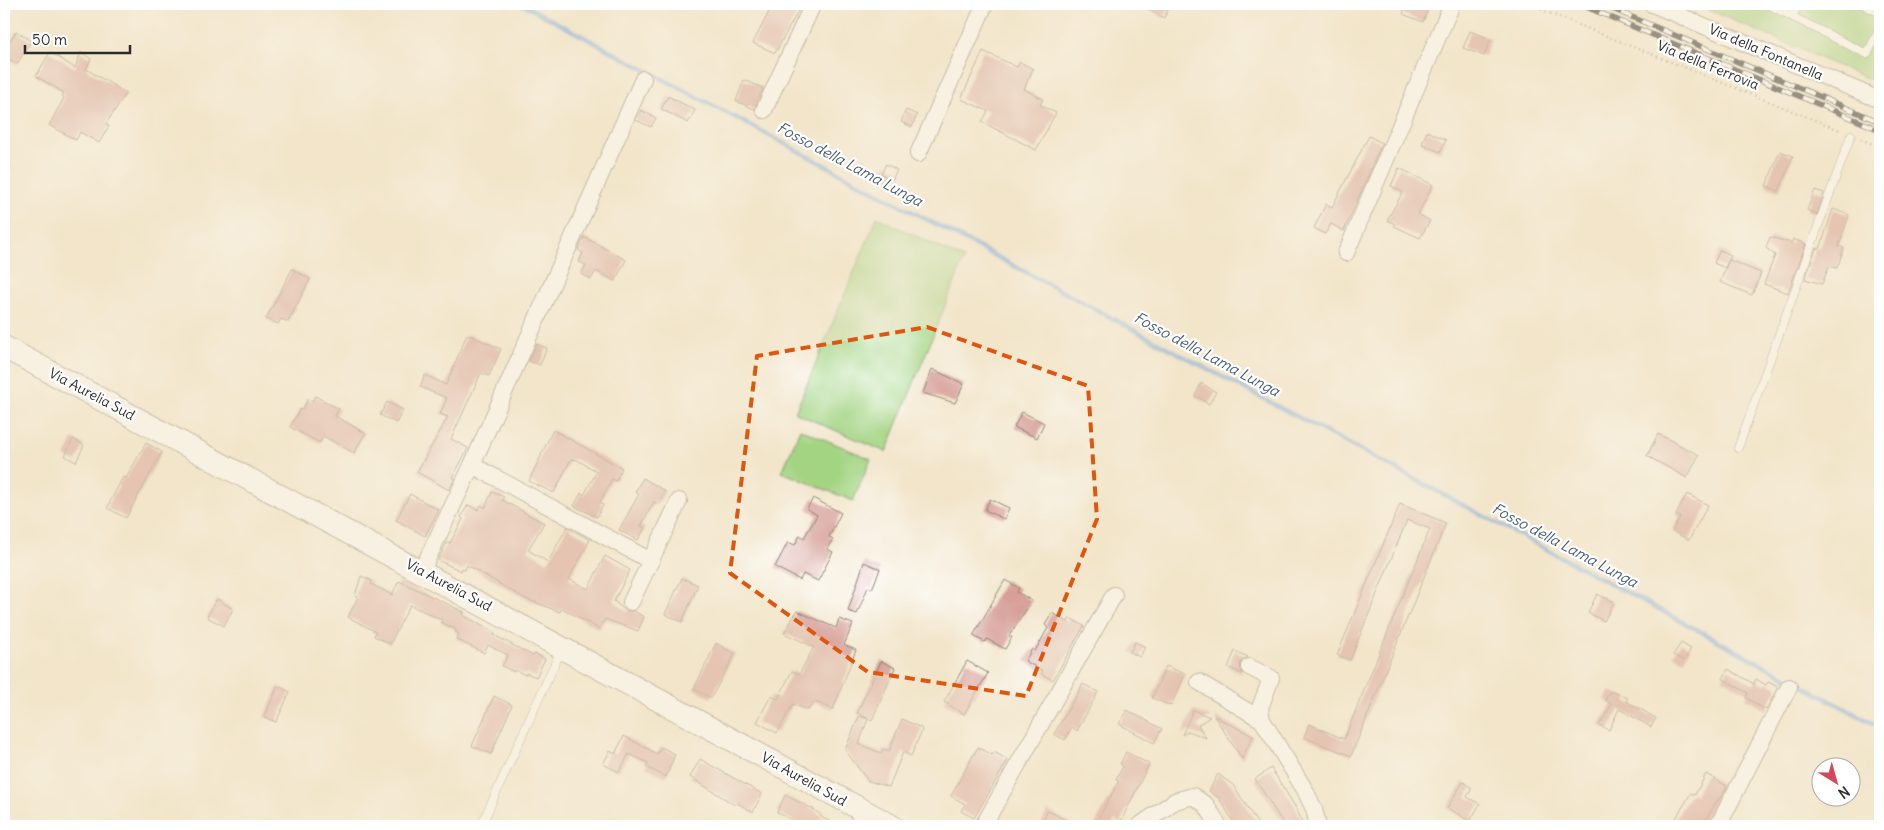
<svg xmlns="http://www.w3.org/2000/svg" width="1884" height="830" viewBox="0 0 1884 830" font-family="Delius,sans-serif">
	<rect width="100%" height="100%" fill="#fff"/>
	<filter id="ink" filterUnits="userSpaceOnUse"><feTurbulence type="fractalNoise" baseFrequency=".02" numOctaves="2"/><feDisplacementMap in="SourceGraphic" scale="10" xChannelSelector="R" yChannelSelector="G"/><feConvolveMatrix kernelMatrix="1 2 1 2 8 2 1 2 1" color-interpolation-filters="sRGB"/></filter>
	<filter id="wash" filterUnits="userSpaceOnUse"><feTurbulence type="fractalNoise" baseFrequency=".0096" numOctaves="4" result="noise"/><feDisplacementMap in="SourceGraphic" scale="20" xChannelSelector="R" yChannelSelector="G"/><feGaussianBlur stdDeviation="1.12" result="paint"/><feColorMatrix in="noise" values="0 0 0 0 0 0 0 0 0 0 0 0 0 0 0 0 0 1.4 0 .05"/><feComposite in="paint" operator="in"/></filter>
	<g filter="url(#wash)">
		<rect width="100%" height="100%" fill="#f2e5ca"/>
		<!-- green -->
		<path fill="#a3d482" stroke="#678056" d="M1695 4H1880V84Z
			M877 217 964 259 886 452 795 413Z
			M800 429 871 459 853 501 782 472Z"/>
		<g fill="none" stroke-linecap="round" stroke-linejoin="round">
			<!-- stream -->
			<path stroke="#6ea4dc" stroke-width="4.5" d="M522 4 1880 727"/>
		</g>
		<g id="blocks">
			<!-- building -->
			<path fill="#d59e96" d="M773 4H802L775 53 753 43Z
				M1139 4H1171L1164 18Z
				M1407 4H1420L1429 7 1423 22 1403 14Z
				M16 31 31 41 17 64 4 56V51Z
				M1470 31 1491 39 1484 56 1463 48Z
				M983 51 1017 67 1020 62 1033 69 1024 89 1043 99 1040 105 1056 113 1036 150 982 122 988 111 961 99Z
				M50 52 75 68 81 52 91 59 86 69 126 93 106 124 109 126 99 143 80 132 76 140 49 125 64 98 62 95 64 93 36 76Z
				M744 80 763 88 754 109 736 101Z
				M668 96 695 110 688 123 661 109Z
				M641 110 656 118 651 127 636 120Z
				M906 110 917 115 912 127 901 122Z
				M1427 131 1446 140 1440 152 1422 144Z
				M1369 136 1382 143 1344 231 1331 224 1325 234 1314 228 1326 204 1332 207Z
				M1780 151 1793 156 1779 191 1766 186Z
				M886 164 897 170 892 180 881 174Z
				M1399 168 1433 185 1418 214 1430 221 1420 238 1394 226 1395 224 1387 220 1403 192 1391 186Z
				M1815 190 1824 193 1817 214 1807 210Z
				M1833 209 1849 215 1839 246 1844 248 1837 268 1829 266 1822 284 1805 279 1816 248 1820 249Z
				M584 237 626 260 615 281 596 271 591 279 581 274 586 265 579 262 583 253 578 250Z
				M1770 237 1791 243 1793 239 1806 244 1788 293 1764 284 1775 255 1766 248Z
				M1720 250 1731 255 1725 268 1714 263Z
				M1729 260 1761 273 1752 295 1720 282Z
				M292 269 310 279 288 322 281 319 278 324 266 319Z
				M467 334 501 349 489 376 481 373 451 439 468 448 453 477 455 478 449 490 417 472 448 417 440 414 447 398 420 387 425 375 446 385Z
				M537 344 547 348 540 365 529 361Z
				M932 369 964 384 955 403 923 393Z
				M1201 383 1216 392 1209 404 1195 396Z
				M315 396 339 409 335 416 365 433 354 453 323 436 320 443 290 427 300 409 302 410 308 399 312 401Z
				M387 402 403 410 396 423 380 415Z
				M1022 412 1044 423 1037 438 1014 427Z
				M553 430 622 468 616 481 612 479 600 503 603 505 597 517 574 506 581 493 584 495 597 471 577 460 571 459 554 493 529 481Z
				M1658 434 1699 455 1687 478 1647 456Z
				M73 439 84 445 76 462 65 456Z
				M146 443 162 452 126 518 107 508 123 477 126 478Z
				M643 478 665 491 658 504 654 502 641 526 645 528 638 540 619 530 639 494 635 492Z
				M492 492 504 497 502 500 544 523 528 550 548 562 567 527 590 540 569 579 588 589 605 556 630 570 614 601 626 611H634L644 617 638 631 605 619 599 629 562 608 560 612 524 598 467 565 465 570 462 568 461 571 438 560 447 542 450 543 463 519 461 517 468 505 478 510 481 505 485 508Z
				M410 494 439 510 425 536 396 520Z
				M1687 494 1708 505 1689 540 1672 531 1680 517 1676 515Z
				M813 498 841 513 829 537 833 539 827 549 833 552 818 581 803 574 800 580 775 567 788 542 795 545 800 535 804 538 817 515 807 509Z
				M990 499 1009 508 1004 519 985 510Z
				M1400 504 1446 523 1351 756 1304 737 1309 724 1344 739 1430 529 1407 520 1350 660 1337 655Z
				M864 562 880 569 872 589 868 587 857 614 848 611Z
				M361 576 372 581 371 584 392 595 399 581 464 612 463 615 495 633 494 635 533 656 535 654 545 659 536 677 526 673 525 675 515 670 514 672 502 666 508 655 488 645 484 653 456 639 459 634 455 632 456 630 441 622 442 620 410 605 390 644 374 636 376 632 348 617 358 597 355 596Z
				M682 578 698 585 682 622 665 614Z
				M1005 580 1019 588 1017 592 1032 601 1009 636 1012 637 1005 649 987 639 985 642 973 636Z
				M1597 594 1614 602 1604 621 1588 613Z
				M217 599 233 609 224 626 207 617Z
				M797 611 836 628 839 619 853 624 844 645 856 650 833 709 815 702 808 710 793 704 777 733 757 722 771 696 778 699 792 671 799 674 814 647 784 633Z
				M1052 613 1068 622 1070 618 1084 626 1053 680 1041 674 1043 671 1025 661 1032 649 1035 651 1048 628 1045 625Z
				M1135 642 1145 647 1140 657 1130 652Z
				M716 643 735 654 711 698 694 689Z
				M1681 643 1691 649 1684 661 1673 655Z
				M1235 651 1248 657 1240 663 1242 674 1228 667Z
				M881 661 895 668 872 720 857 713Z
				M967 661 988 673 964 714 944 702Z
				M1166 666 1185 674 1171 706 1152 698Z
				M1728 669 1754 684 1756 679 1766 685 1768 682 1778 687 1766 710 1746 698 1748 693 1723 679Z
				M1083 684 1098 692 1077 731 1072 727 1065 740 1054 734Z
				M278 686 290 692 276 722 264 717Z
				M1610 691 1628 698 1626 701 1656 718 1651 727 1619 709 1609 730 1599 725 1612 704 1605 700Z
				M494 696 512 705 491 754 472 746Z
				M1127 710 1162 729 1154 743 1119 724Z
				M1193 710 1210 717 1198 725 1206 738 1189 731 1182 735Z
				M859 716 868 719 859 744 881 753 883 749 889 751 902 719 921 728 922 730 911 756 903 752 889 787 868 781 845 750Z
				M1214 716 1253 736 1242 759Z
				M624 736 657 754 661 747 675 754 666 777 646 767 648 763 629 754 619 772 603 764 610 751 615 754Z
				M978 747 992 755 994 752 1008 760 974 818 961 811 965 804 951 796Z
				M1126 752 1149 764 1120 823 1115 820 1111 826H1094L1119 781 1116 780 1123 766 1120 764Z
				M700 759 762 794 753 812 737 803 735 805 690 777Z
				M1271 768 1296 808 1304 826H1285L1255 779Z
				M1218 774 1234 786 1259 826H1236L1219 798 1209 791Z
				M1706 774 1727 786 1720 799 1719 798 1702 826H1671L1691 793 1695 795Z
				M1463 782 1472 788 1467 797 1480 804 1470 821 1447 808Z
				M785 795 813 809 821 815V817L839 826H802L795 822 777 812Z
				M1048 811 1058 816 1076 826H1039Z"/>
		</g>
	</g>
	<g filter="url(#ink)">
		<use href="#blocks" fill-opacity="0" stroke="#8e887a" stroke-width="1"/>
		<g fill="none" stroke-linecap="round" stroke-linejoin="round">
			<defs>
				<path id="service" d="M1767 4 1867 54 1880 29
					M1862 4 1880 13
					M1793 15 1799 4
					M1738 448 1851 135
					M481 826 561 650"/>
				<path id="minor" d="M1652 4 1880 100
					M764 110 813 4
					M918 154 985 4
					M1346 253 1452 4
					M472 465 643 79
					M422 570 472 465 651 561
					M631 602 679 501
					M1249 667 1271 678 1260 708 1262 720
					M1199 682 1262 720 1305 790 1314 809 1318 826
					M857 826 864 811
					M983 826 1114 595
					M1139 826 1175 801 1193 796 1206 805 1219 826
					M1718 826 1789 687"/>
				<path id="secondary" d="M4 347 892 826"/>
			</defs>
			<!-- service casing -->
			<use href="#service" stroke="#8e887a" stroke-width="9"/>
			<!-- minor casing -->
			<use href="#minor" stroke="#8e887a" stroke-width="18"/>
			<!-- secondary casing -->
			<use href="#secondary" stroke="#8e887a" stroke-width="24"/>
			<!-- path -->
			<path stroke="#8e887a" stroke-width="2.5" stroke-dasharray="1 4" stroke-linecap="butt" d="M1527 4 1842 131
				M1861 139 1880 147"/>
			<!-- service -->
			<use href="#service" stroke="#fff" stroke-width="8"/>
			<!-- minor -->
			<use href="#minor" stroke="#fff" stroke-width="16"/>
			<!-- secondary -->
			<use href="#secondary" stroke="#fff" stroke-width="22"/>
			<defs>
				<path id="rail" d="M1579 4 1880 130
					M1601 4 1880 122"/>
			</defs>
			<!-- rail casing -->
			<use href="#rail" stroke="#2b2b2b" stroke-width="5.5"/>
			<!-- rail -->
			<use href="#rail" stroke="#fff" stroke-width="4" stroke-dasharray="11" stroke-linecap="butt"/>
		</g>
	</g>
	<!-- marked area -->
	<path d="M0 0H1884V830H0ZM927 327 1088 386 1097 519 1026 696 868 672 730 573 757 356Z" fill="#f2e5ca" fill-opacity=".55" fill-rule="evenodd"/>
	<path fill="none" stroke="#df570e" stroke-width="4" stroke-dasharray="10 6" stroke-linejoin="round" d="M927 327 1088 386 1097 519 1026 696 868 672 730 573 757 356Z"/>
	<g text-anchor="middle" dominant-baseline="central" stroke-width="4.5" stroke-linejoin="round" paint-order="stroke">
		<!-- street labels -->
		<g font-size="14" fill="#2b2b2b" stroke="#fff">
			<text transform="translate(1766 52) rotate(23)">Via della Fontanella</text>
			<text transform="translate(1708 65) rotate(22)">Via della Ferrovia</text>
			<text transform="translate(92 394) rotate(28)">Via Aurelia Sud</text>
			<text transform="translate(449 585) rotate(28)">Via Aurelia Sud</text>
			<text transform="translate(804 779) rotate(29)">Via Aurelia Sud</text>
		</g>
		<!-- water labels -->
		<g font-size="15" font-style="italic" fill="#465b72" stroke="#fff">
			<text transform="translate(850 164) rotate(28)">Fosso della Lama Lunga</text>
			<text transform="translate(1207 354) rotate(28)">Fosso della Lama Lunga</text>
			<text transform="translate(1565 545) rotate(28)">Fosso della Lama Lunga</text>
		</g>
	</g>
	<!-- margin -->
	<rect width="1884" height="830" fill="none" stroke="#fff" stroke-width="20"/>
	<!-- north arrow -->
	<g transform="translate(1836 782) rotate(143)"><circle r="24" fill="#ffffff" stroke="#aaaaaa"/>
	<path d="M0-4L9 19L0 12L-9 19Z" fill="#d1495b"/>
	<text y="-8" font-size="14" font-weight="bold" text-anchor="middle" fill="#2b2b2b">N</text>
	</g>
	<!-- scale -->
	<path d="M25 45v8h105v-8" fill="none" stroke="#2b2b2b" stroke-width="2.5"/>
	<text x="32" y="45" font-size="15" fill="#2b2b2b" stroke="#ffffff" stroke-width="4" paint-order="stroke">50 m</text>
</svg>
